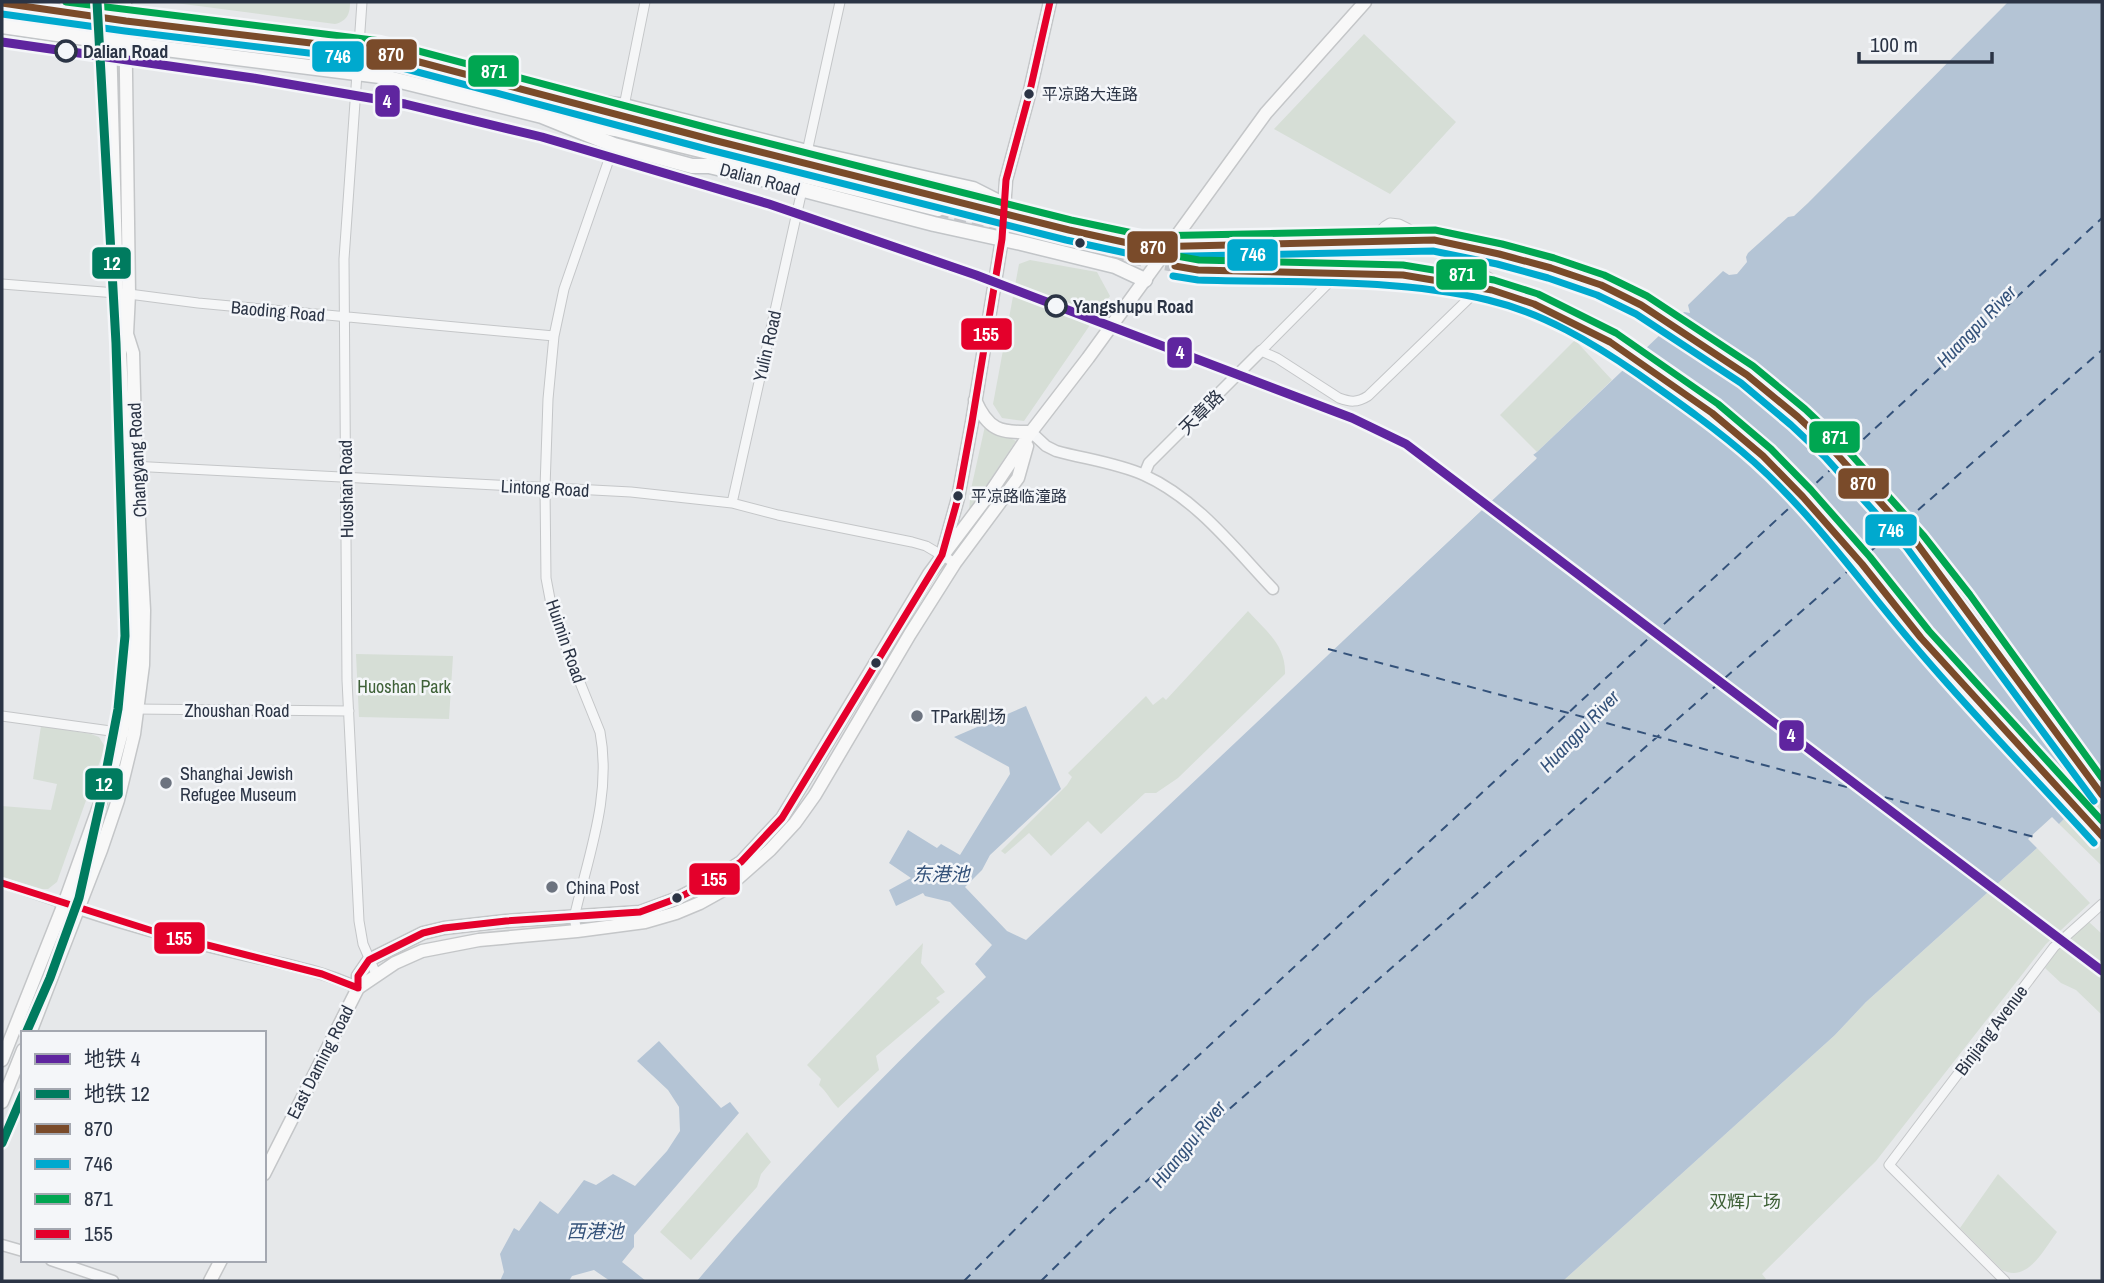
<svg xmlns="http://www.w3.org/2000/svg" width="2104" height="1283" viewBox="0 0 2104 1283" font-family="'Archivo Narrow','Noto Sans SC',sans-serif">
	<rect width="100%" height="100%" fill="#e6e8ea"/>
	<!-- green -->
	<path fill="#d6ded6" d="M168 2H350C350 13 348 21 335 24Z
		M1364 34 1456 122 1390 194 1274 129Z
		M1030 260 1097 272 1110 296 1024 421 1002 418 993 404 1019 264Z
		M1575 340 1612 380 1537 452 1500 415Z
		M985 426 1016 441 969 511 971 489Z
		M1248 611C1266 631 1286 645 1285 674L1178 778 1156 793H1145L1101 834 1088 821 1051 856 1029 833 1005 854 1001 851 1067 785 1072 777 1068 773 1146 696 1153 705 1163 697 1166 700Z
		M356 654 453 656 449 719 359 717Z
		M41 726 91 734 99 737 105 747 57 882 48 889H42L2 877V806L51 810 57 784 33 779Z
		M2102 781V866L2059 824Z
		M2037 848 2090 903 2046 944 1876 1161 1762 1274 1766 1279 1764 1281H1563L1835 1035 1866 1002Z
		M2089 922 2102 934V1015L2076 990 2061 983 2045 968 2057 951Z
		M923 943 921 963 945 992 936 998 940 1002 876 1056 879 1070 838 1108C831 1101 827 1092 819 1085L821 1079 807 1065Z
		M747 1132 771 1162 761 1174 757 1187 691 1260 660 1232Z
		M1998 1174 2057 1232C2044 1249 2028 1283 2002 1270L1960 1228Z"/>
	<!-- water -->
	<path fill="#b4c4d5" d="M2008 2H2102V781L2059 824 2052 817 2028 839 2037 848 1866 1002 1835 1035 1563 1281H697C786 1175 885 1072 986 977L975 964 992 945 950 902 925 896 923 893 896 906 889 890 911 878 889 863 908 830 937 848 941 844 960 855 1010 774 1009 767 954 737 1026 706 1061 789 990 855 982 870 965 887 1007 931 1026 940 1536 459 1533 455 1537 452 1684 312 1690 313 1688 305 1723 271 1729 275 1737 274 1747 262 1746 257 1748 253 1788 217 1794 216 1808 203Z
		M659 1041 721 1108 730 1102 739 1113 634 1235V1247L622 1262 646 1281H610L594 1270 572 1276 569 1281H500L504 1272 500 1254 514 1228 519 1231 540 1201 558 1214 584 1180 596 1185 613 1174 635 1186 667 1151 680 1131 679 1107 668 1090 637 1061Z"/>
	<!-- pier -->
	<path fill="#e6e8ea" d="M1531 453 1537 458 1356 628 1353 626 1531 458Z"/>
	<g fill="none" stroke-linecap="round" stroke-linejoin="round">
		<!-- ferry -->
		<path stroke="#34527a" stroke-width="2" stroke-dasharray="9 7" stroke-linecap="butt" d="M1328 649 2038 838
			M964 1281 1059 1185 2102 218
			M1041 1281 1112 1211 2102 350"/>
		<!-- secondary-tunnel -->
		<path stroke="#c1c4c9" stroke-width="12" stroke-dasharray="12 6" stroke-linecap="butt" d="M940 197 1011 215
			M938 210 1104 254 1198 270 1403 275 1492 290 1534 304 1573 322 1610 342 1712 413 1763 456 1803 497 1862 564 1921 638 2102 836
			M1141 246 1434 240 1499 254 1551 268 1601 285 1641 305 1747 375 1798 417 1833 450 1915 541 1961 601 2059 738 2102 795"/>
		<defs>
			<path id="minor" d="M362 2 344 259 347 680 359 921 363 944 376 974
				M624 106 645 2
				M807 152 840 2
				M1390 223 1399 224 1407 228 1490 278 1368 396C1357 403 1350 402 1339 398L1277 358 1261 351 1385 226Z
				M2 284 129 294 198 303 554 336
				M131 466 631 492 732 503 778 515 912 542 926 546 955 563
				M732 503 802 190
				M134 709 349 711
				M2 716 125 733
				M2 883 64 904
				M577 931 574 918C588 856 612 796 600 732L558 628 550 599 546 578 545 488 548 399 554 336 564 289 614 145
				M2005 1281 1889 1165 2054 947 2102 904"/>
			<path id="tertiary" d="M1031 432 1046 446 1056 451C1085 459 1117 463 1144 475 1197 499 1234 548 1273 589
				M1144 475 1149 463 1261 351
				M64 904C121 924 181 940 240 954 279 963 321 970 358 988
				M2 1245 23 1251
				M51 1260 113 1281"/>
			<path id="secondary" d="M581 105 713 140 940 197
				M563 120 615 130 938 210
				M975 400C988 430 1000 433 1031 432
				M944 548 958 498 972 422 1002 239 1006 180 1029 95 1050 2
				M358 988V976L369 960 423 933 444 928 506 921 640 912 678 898 713 880 741 862 782 818 929 574 990 493 1031 432 1088 358 1266 113 1365 2
				M30 1033 101 850 118 800 134 734 143 665 144 610 136 466 133 353 127 334 129 294 125 2
				M2 1060 64 904 111 773 122 732 130 680 134 631 117 293 109 2
				M2 1102 23 1050
				M264 1174 358 988 395 963 422 951 479 940 577 931 645 922 676 913 700 903 727 888 770 850 795 823 815 795 910 634 955 563 1018 478 1027 446
				M210 1281 221 1260"/>
			<path id="primary" d="M2 3 126 21 378 51 552 96 624 106 807 152 973 189 1028 217 1131 243 1161 256
				M2 26 126 44 380 76 542 116 614 145 692 166H709L743 174 934 224 1021 243 1115 266 1145 280"/>
		</defs>
		<!-- minor casing -->
		<use href="#minor" stroke="#c4c6c8" stroke-width="11"/>
		<!-- tertiary casing -->
		<use href="#tertiary" stroke="#c4c6c8" stroke-width="13"/>
		<!-- secondary casing -->
		<use href="#secondary" stroke="#c4c6c8" stroke-width="15"/>
		<!-- primary casing -->
		<use href="#primary" stroke="#c2c5c8" stroke-width="17"/>
		<!-- minor -->
		<use href="#minor" stroke="#f5f6f7" stroke-width="9"/>
		<!-- tertiary -->
		<use href="#tertiary" stroke="#f5f6f7" stroke-width="10"/>
		<!-- secondary -->
		<use href="#secondary" stroke="#f8f8f8" stroke-width="12"/>
		<!-- primary -->
		<use href="#primary" stroke="#f8f8f8" stroke-width="14"/>
		<defs>
			<path id="bus-1" d="M2 3 126 21 378 51 713 140 1069 230 1146 247 1434 240 1499 254 1551 268 1601 285 1641 305 1747 375 1798 417 1833 450 1915 541 2102 795
				M1175 266 1198 270 1403 275 1492 290 1534 304 1610 342 1712 413 1763 456 1803 497 1862 564 1921 638 2102 836"/>
			<path id="bus-2" d="M2 14 125 31 376 61 710 150 1066 240 1144 257 1433 251 1497 264 1548 278 1597 295 1636 314 1741 383 1791 425 1825 457 1907 548 2094 801
				M1173 276 1198 280C1294 283 1394 278 1488 300 1543 313 1593 343 1638 374 1678 402 1718 430 1754 462 1814 516 1861 583 1913 644 1970 712 2034 777 2094 843"/>
			<path id="bus-3" d="M66 2 381 41 716 130 1071 220 1147 236 1435 230 1502 244 1554 258 1604 275 1647 296 1753 366 1805 409 1840 442 1923 535 1970 595 2102 778
				M1177 256 1199 260 1403 265 1494 280 1538 294 1616 333 1718 404 1771 449 1811 490 1870 557 1929 631 2102 821"/>
			<path id="bus-4" d="M2 883 156 932 322 974 358 988
				M358 988V976L369 960 423 933 444 928 506 921 640 912 678 898 713 880 741 862 782 818 942 555 958 498 972 422 1002 239 1006 180 1029 95 1050 2"/>
		</defs>
		<!-- bus-1 casing -->
		<use href="#bus-1" stroke="#f4f6f9" stroke-width="12"/>
		<!-- bus-2 casing -->
		<use href="#bus-2" stroke="#f4f6f9" stroke-width="12"/>
		<!-- bus-3 casing -->
		<use href="#bus-3" stroke="#f4f6f9" stroke-width="12"/>
		<!-- bus-4 casing -->
		<use href="#bus-4" stroke="#f4f6f9" stroke-width="12"/>
		<!-- bus-1 -->
		<use href="#bus-1" stroke="#7a4b2a" stroke-width="7"/>
		<!-- bus-2 -->
		<use href="#bus-2" stroke="#00a9ce" stroke-width="7"/>
		<!-- bus-3 -->
		<use href="#bus-3" stroke="#00a651" stroke-width="7"/>
		<!-- bus-4 -->
		<use href="#bus-4" stroke="#e4002b" stroke-width="7"/>
		<defs>
			<path id="metro-1" d="M2 42 253 78 405 104 542 137 769 204 976 275 1352 418 1406 444 2102 971"/>
			<path id="metro-2" d="M26 1033 50 978 79 898 100 804 118 709 125 636 116 343 97 2
				M2 1143 23 1094"/>
		</defs>
		<!-- metro-1 casing -->
		<use href="#metro-1" stroke="#f4f6f9" stroke-width="14"/>
		<!-- metro-2 casing -->
		<use href="#metro-2" stroke="#f4f6f9" stroke-width="14"/>
		<!-- metro-1 -->
		<use href="#metro-1" stroke="#5f259f" stroke-width="9"/>
		<!-- metro-2 -->
		<use href="#metro-2" stroke="#007b5f" stroke-width="9"/>
	</g>
	<!-- markers -->
	<g fill="#f4f6f9" stroke="#2b3445" stroke-width="3.5">
		<circle cx="66" cy="51" r="10"/>
		<circle cx="1056" cy="306" r="10"/>
	</g>
	<g fill="#2b3445" stroke="#f4f6f9" stroke-width="2.5">
		<circle cx="1029" cy="94" r="6"/>
		<circle cx="1080" cy="243" r="6"/>
		<circle cx="958" cy="496" r="6"/>
		<circle cx="876" cy="663" r="6"/>
		<circle cx="677" cy="898" r="6"/>
	</g>
	<g fill="#6c737f" stroke="#f4f6f9" stroke-width="2.5">
		<circle cx="917" cy="716" r="7"/>
		<circle cx="166" cy="783" r="7"/>
		<circle cx="552" cy="887" r="7"/>
	</g>
	<g text-anchor="middle" dominant-baseline="central" stroke-width="5" stroke-linejoin="round" paint-order="stroke">
		<!-- bus labels -->
		<g font-size="16" fill="#2b3445" stroke="#f4f6f9" text-anchor="start">
			<text x="1042" y="94">平凉路大连路</text>
			<text x="971" y="496">平凉路临潼路</text>
		</g>
		<!-- stop labels -->
		<g font-size="18" font-weight="bold" fill="#2b3445" stroke="#f4f6f9" text-anchor="start">
			<text x="83" y="51">Dalian Road</text>
			<text x="1073" y="306">Yangshupu Road</text>
		</g>
		<!-- street labels -->
		<g font-size="18" fill="#2b3445" stroke="#f4f6f9">
			<text transform="translate(760 179) rotate(15)">Dalian Road</text>
			<text transform="translate(278 311) rotate(5)">Baoding Road</text>
			<text transform="translate(767 346) rotate(-77)">Yulin Road</text>
			<text transform="translate(1201 412) rotate(-45)">天章路</text>
			<text transform="translate(137 460) rotate(-93)">Changyang Road</text>
			<text transform="translate(545 488) rotate(3)">Lintong Road</text>
			<text transform="translate(346 489) rotate(-91)">Huoshan Road</text>
			<text transform="translate(566 641) rotate(71)">Huimin Road</text>
			<text x="237" y="710">Zhoushan Road</text>
			<text transform="translate(1991 1030) rotate(-53)">Binjiang Avenue</text>
			<text transform="translate(320 1062) rotate(-63)">East Daming Road</text>
		</g>
		<!-- park labels -->
		<g font-size="18" fill="#3f6138" stroke="#f4f6f9">
			<text x="404" y="686">Huoshan Park</text>
			<text x="1745" y="1201">双辉广场</text>
		</g>
		<!-- poi labels -->
		<g font-size="18" fill="#2b3445" stroke="#f4f6f9" text-anchor="start">
			<text x="931" y="716">TPark剧场</text>
			<text x="180" y="773">Shanghai Jewish<tspan x="180" dy="21">Refugee Museum</tspan></text>
			<text x="566" y="887">China Post</text>
		</g>
		<!-- water labels -->
		<g font-size="19" font-style="italic" fill="#34527a" stroke="#f4f6f9">
			<text transform="translate(1976 326) rotate(-46)">Huangpu River</text>
			<text transform="translate(1579 731) rotate(-46)">Huangpu River</text>
			<text x="941" y="874">东港池</text>
			<text transform="translate(1188 1144) rotate(-51)">Huangpu River</text>
			<text x="595" y="1231">西港池</text>
		</g>
	</g>
	<g stroke="#f4f6f9" stroke-width="2.5">
		<rect x="365" y="38" width="53" height="33" rx="7" fill="#7a4b2a"/>
		<rect x="311" y="40" width="54" height="33" rx="7" fill="#00a9ce"/>
		<rect x="467" y="54" width="53" height="34" rx="7" fill="#00a651"/>
		<rect x="374" y="84" width="27" height="34" rx="7" fill="#5f259f"/>
		<rect x="1126" y="230" width="53" height="34" rx="7" fill="#7a4b2a"/>
		<rect x="1226" y="238" width="53" height="34" rx="7" fill="#00a9ce"/>
		<rect x="91" y="246" width="41" height="34" rx="7" fill="#007b5f"/>
		<rect x="1435" y="258" width="53" height="33" rx="7" fill="#00a651"/>
		<rect x="960" y="317" width="53" height="34" rx="7" fill="#e4002b"/>
		<rect x="1166" y="336" width="27" height="33" rx="7" fill="#5f259f"/>
		<rect x="1808" y="420" width="53" height="34" rx="7" fill="#00a651"/>
		<rect x="1837" y="467" width="53" height="33" rx="7" fill="#7a4b2a"/>
		<rect x="1864" y="513" width="54" height="34" rx="7" fill="#00a9ce"/>
		<rect x="1778" y="719" width="27" height="33" rx="7" fill="#5f259f"/>
		<rect x="84" y="767" width="40" height="34" rx="7" fill="#007b5f"/>
		<rect x="688" y="862" width="53" height="34" rx="7" fill="#e4002b"/>
		<rect x="153" y="921" width="53" height="34" rx="7" fill="#e4002b"/>
	</g>
	<g font-size="19" text-anchor="middle" font-weight="bold" fill="#fff">
		<text x="391" y="61">870</text>
		<text x="338" y="63">746</text>
		<text x="494" y="78">871</text>
		<text x="387" y="108">4</text>
		<text x="1153" y="254">870</text>
		<text x="1253" y="261">746</text>
		<text x="112" y="270">12</text>
		<text x="1462" y="281">871</text>
		<text x="986" y="341">155</text>
		<text x="1180" y="359">4</text>
		<text x="1835" y="444">871</text>
		<text x="1863" y="490">870</text>
		<text x="1891" y="537">746</text>
		<text x="1791" y="742">4</text>
		<text x="104" y="791">12</text>
		<text x="714" y="886">155</text>
		<text x="179" y="945">155</text>
	</g>
	<!-- border -->
	<rect width="2104" height="1283" fill="none" stroke="#2b3445" stroke-width="7"/>
	<!-- legend -->
	<rect x="21" y="1031" width="245" height="231" fill="#f4f6f9" stroke="#a4a8b1" stroke-width="2"/>
	<rect x="35" y="1054" width="35" height="10" fill="#5f259f" stroke="#a4a8b1" stroke-width="2"/>
	<text x="84" y="1066" font-size="21" fill="#2b3445">地铁 4</text>
	<rect x="35" y="1089" width="35" height="10" fill="#007b5f" stroke="#a4a8b1" stroke-width="2"/>
	<text x="84" y="1101" font-size="21" fill="#2b3445">地铁 12</text>
	<rect x="35" y="1124" width="35" height="10" fill="#7a4b2a" stroke="#a4a8b1" stroke-width="2"/>
	<text x="84" y="1136" font-size="21" fill="#2b3445">870</text>
	<rect x="35" y="1159" width="35" height="10" fill="#00a9ce" stroke="#a4a8b1" stroke-width="2"/>
	<text x="84" y="1171" font-size="21" fill="#2b3445">746</text>
	<rect x="35" y="1194" width="35" height="10" fill="#00a651" stroke="#a4a8b1" stroke-width="2"/>
	<text x="84" y="1206" font-size="21" fill="#2b3445">871</text>
	<rect x="35" y="1229" width="35" height="10" fill="#e4002b" stroke="#a4a8b1" stroke-width="2"/>
	<text x="84" y="1241" font-size="21" fill="#2b3445">155</text>
	<!-- scale -->
	<path d="M1859 52v10h133v-10" fill="none" stroke="#2b3445" stroke-width="3.5"/>
	<text x="1870" y="52" font-size="21" fill="#2b3445" stroke="#f4f6f9" stroke-width="5" paint-order="stroke">100 m</text>
</svg>
